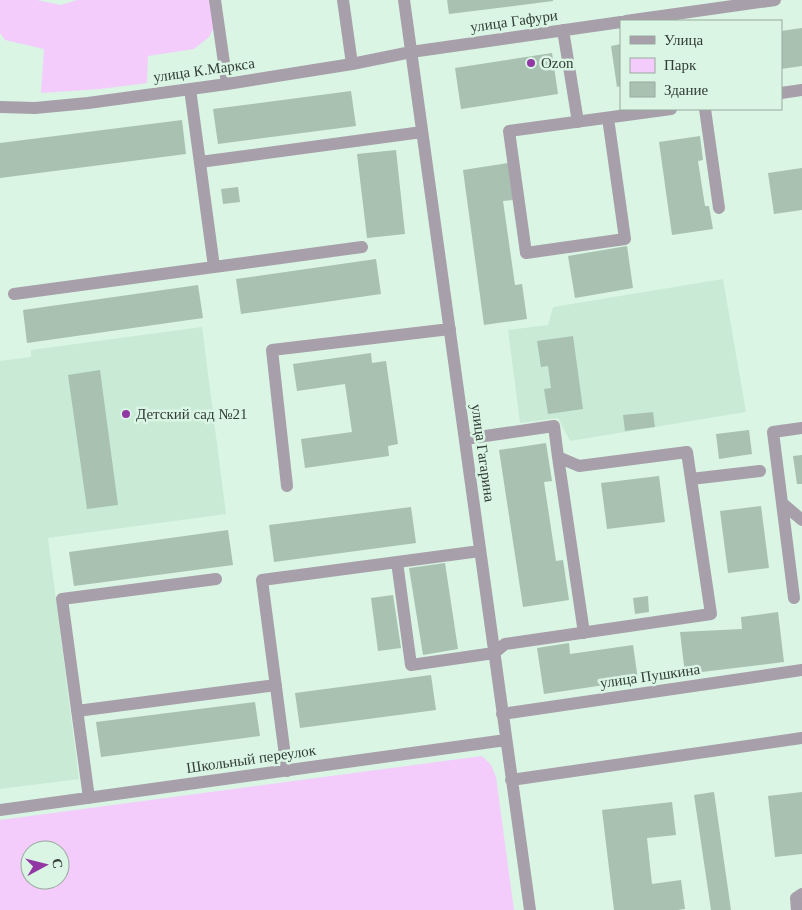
<svg xmlns="http://www.w3.org/2000/svg" width="802" height="910" viewBox="0 0 802 910" font-family="'Times New Roman',serif">
	<rect width="100%" height="100%" fill="#daf5e4"/>
	<!-- built -->
	<path fill="#c9ebd6" d="M723 279 746 412 570 441 558 418 520 423 508 330 548 325 553 307Z
		M202 327 226 514 48 538 79 779 0 789V361L31 357V350Z"/>
	<!-- green -->
	<path fill="#f3ccfc" fill-rule="evenodd" d="M0 0H37L61 5 77 0H210L221 15 209 37 194 49 148 56 147 83 100 89 41 93 44 49 5 40 0 33Z
		M482 756 491 765 496 777 514 910H0V820ZM30 850H60V880H30Z"/>
	<!-- building -->
	<path fill="#a8c1b1" d="M447 0H553V1L449 14Z
		M802 28V66L781 69V31Z
		M621 44V86L617 87 611 46Z
		M552 53 558 94 461 109 455 68Z
		M351 91 356 126 218 144 213 109Z
		M182 120 186 154 0 178V143Z
		M700 136 703 160 698 161 705 206H709L713 229 672 235 659 142Z
		M396 150 405 234 367 238 357 154Z
		M508 163 513 200 503 201 515 285 522 284 527 319 484 325 463 170Z
		M802 168V210L774 214 768 173Z
		M238 187 240 202 223 204 221 189Z
		M627 246 633 288 575 298 568 256Z
		M376 259 381 294 241 314 236 279Z
		M198 285 203 318 27 343 23 310Z
		M573 336 583 409 548 414 544 389 551 388 548 366 541 367 537 341Z
		M371 353 372 363 386 361 398 444 388 446 389 456 305 468 301 439 352 432 345 384 297 391 293 364Z
		M100 370 118 505 87 509 68 375Z
		M653 412 655 427 625 431 623 415Z
		M749 430 752 454 719 459 716 434Z
		M546 443 552 481 544 482 556 561 563 560 569 600 523 607 499 450Z
		M802 455V484H797L793 456Z
		M659 476 665 522 607 529 601 483Z
		M761 506 769 568 728 573 720 511Z
		M411 507 416 543 274 562 269 525Z
		M228 530 233 565 74 586 69 552Z
		M445 563 458 649 423 655 409 568Z
		M393 595 401 648 378 651 371 598Z
		M648 596 649 612 635 614 633 598Z
		M778 612 784 662 685 674 680 632 742 629 741 617Z
		M569 643 570 654 633 645 638 680 544 694 537 648Z
		M431 675 436 710 300 728 295 693Z
		M255 702 260 736 101 757 96 722Z
		M714 792 731 910H711L694 795Z
		M802 792V854L775 857 768 796Z
		M672 802 676 835 647 838 652 884 681 880 685 909 677 910H614L602 810Z"/>
	<g fill="none" stroke-linecap="round" stroke-linejoin="round">
		<!-- minor -->
		<path stroke="#a79fa9" stroke-width="12" d="M215 0 227 84
			M343 0 352 64
			M404 0 530 910
			M626 21 775 0
			M563 30 578 122
			M781 93 802 90
			M0 107 35 108 88 103 227 84 352 64 411 52 621 22
			M705 109 719 208
			M608 118 625 239 526 253 509 131 671 109
			M200 162 422 132
			M214 267 362 247
			M14 294 214 267 190 89
			M802 428 773 432 782 503 802 520
			M558 457 584 633
			M691 479 760 471
			M287 486 272 350 450 329
			M782 503 794 598
			M397 562 411 665 494 653 505 644 711 614 687 452 579 466 558 457 554 426 465 439
			M77 711 276 685
			M502 714 802 670
			M287 771 262 580 480 551
			M511 780 802 738
			M89 798 62 599 216 579
			M0 810 506 740
			M797 910 796 898 802 894"/>
	</g>
	<!-- markers -->
	<g fill="#9138a4" stroke="#daf5e4" stroke-width="2">
		<circle cx="531" cy="63" r="5"/>
		<circle cx="126" cy="414" r="5"/>
	</g>
	<g text-anchor="middle" dominant-baseline="central" stroke-width="5" stroke-linejoin="round" paint-order="stroke">
		<!-- street labels -->
		<g font-size="15" fill="#323d36" stroke="#daf5e4">
			<text transform="translate(514 21) rotate(-8)">улица Гафури</text>
			<text transform="translate(204 70) rotate(-8)">улица К.Маркса</text>
			<text transform="translate(483 453) rotate(82)">улица Гагарина</text>
			<text transform="translate(650 676) rotate(-8)">улица Пушкина</text>
			<text transform="translate(251 759) rotate(-8)">Школьный переулок</text>
		</g>
		<!-- poi labels -->
		<g font-size="15" fill="#323d36" stroke="#daf5e4" text-anchor="start">
			<text x="541" y="63">Ozon</text>
			<text x="136" y="414">Детский cад №21</text>
		</g>
	</g>
	<!-- legend -->
	<rect x="620" y="20" width="162" height="90" fill="#daf5e4" stroke="#97ab9e"/>
	<rect x="630" y="36" width="25" height="8" fill="#a79fa9" stroke="#97ab9e"/>
	<text x="664" y="45" font-size="15" fill="#323d36">Улица</text>
	<rect x="630" y="58" width="25" height="15" fill="#f3ccfc" stroke="#97ab9e"/>
	<text x="664" y="70" font-size="15" fill="#323d36">Парк</text>
	<rect x="630" y="82" width="25" height="15" fill="#a8c1b1" stroke="#97ab9e"/>
	<text x="664" y="95" font-size="15" fill="#323d36">Здание</text>
	<!-- north arrow -->
	<g transform="translate(45 865) rotate(83)"><circle r="24" fill="#daf5e4" stroke="#97ab9e"/>
	<path d="M0-4L9 19L0 12L-9 19Z" fill="#9138a4"/>
	<text y="-8" font-size="14" font-weight="bold" text-anchor="middle" fill="#323d36">С</text>
	</g>
</svg>
